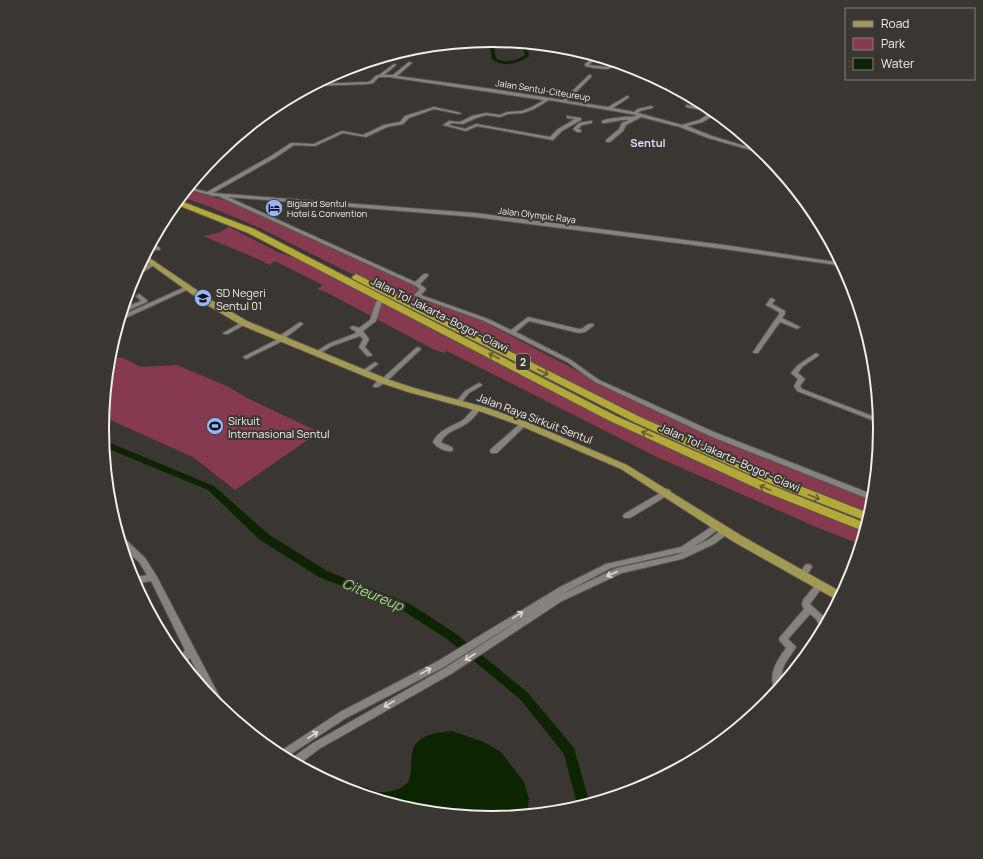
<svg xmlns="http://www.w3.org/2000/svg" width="983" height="859" viewBox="0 0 983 859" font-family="Manrope,sans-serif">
	<rect width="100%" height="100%" fill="#3a3632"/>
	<!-- green -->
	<path fill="#87394f" d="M187 190 232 202 423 290 417 295 467 313 597 381 661 411 874 497 870 518 688 443 260 228 208 206 181 197Z
		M229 227 278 252 318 266 612 418 867 528 862 545 821 529 659 458 447 351 444 353 433 349 326 292 317 289 323 285 275 261 269 265 260 260 203 236 218 233Z
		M109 357 123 358 141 367 177 365 229 387 245 397 319 432 235 490 193 457 108 419 103 420Z"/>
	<!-- water -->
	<path fill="#0c2500" d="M452 731 484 742 501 752 524 782 529 799 527 815 491 819 415 811 348 791C361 781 366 790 379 792 387 793 399 790 405 785 410 782 410 776 411 771 411 764 411 757 413 750 417 734 439 732 452 731Z"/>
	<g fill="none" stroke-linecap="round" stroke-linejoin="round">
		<!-- river -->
		<path fill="#0c2500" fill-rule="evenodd" d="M489 40 494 47 496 58C505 64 516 61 525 55L524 51 516 42C523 43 528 49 529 56 519 64 502 68 492 59L490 47 485 41Z
			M103 440 214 486 268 534 327 571 410 604 455 633 528 693 574 748 590 805 578 808 564 754 520 699 447 639 402 610 319 577 260 540 208 490 104 447Z"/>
		<!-- minor-tunnel -->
		<path stroke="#55514e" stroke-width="6" stroke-dasharray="6 3" stroke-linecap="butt" d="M384 302 411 298"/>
		<defs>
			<path id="minor" d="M577 50 592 57 593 61 589 65 607 67 613 65 632 67 640 70 613 67 607 69 594 68 585 66V64L589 61V59L575 53V51Z
				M409 62 412 63 397 76 492 89 563 100 589 75H591V77L567 101 608 107 627 96 629 97 628 98 613 108 634 112 638 109 651 106 653 107 652 108 640 111 638 113 682 125 699 120 712 112 686 107V105L713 110 717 113 703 122 687 126 712 136 764 152 768 155 708 138 680 127 641 117 626 125 623 131 610 142H606V140L619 129 622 123 629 120C620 119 611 123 602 123V121C608 118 617 118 623 117 629 116 632 118 637 115L549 100 534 109 523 113 508 114 500 117 486 115 476 118 463 124 452 123 449 125 465 129 476 124 550 137 558 129 575 119 567 118V116L581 118V120L562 131 553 140 477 126 466 131 443 125 449 121 460 122 472 116 486 113 500 115 507 112 522 111 532 107 544 100 389 77H379L373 83 368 84 315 86 313 85 316 84 368 82C373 81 374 75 379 75L394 64 396 65 395 66 384 75H393Z
				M434 107 461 113 459 114 434 109 409 118 403 124 387 127 366 137 343 133 315 146 294 145 275 158 213 193 475 213 724 245 842 263 844 266 724 249 475 217 228 197 415 282 424 274H428V276L420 284 426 289 421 295 488 319 511 330 528 317 579 329C585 329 587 322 593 324L594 325 593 326 585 332 579 333 529 321 516 332 571 360 599 380 714 432 874 495V501L710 436 595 382 567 362 484 321 415 296 414 295 420 289 414 285 218 196H213L187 189 189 187 207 192 271 156 291 143 314 144 342 131 363 135 384 125 400 122 405 116Z
				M590 121H592V123L582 125 578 129 581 130V132H577L573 129 579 123Z
				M152 243 160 248V250H156L150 246Z
				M154 261 156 262V264L137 276H134L136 272Z
				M187 286 189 287V289L119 321 121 316Z
				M139 294 147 300V302L122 313 123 308 141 301 136 296Z
				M772 298 775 300 772 304 785 311V314L782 318 800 327 797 329 795 328 780 322 758 353H754L753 352 779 314V312L766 305 770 299Z
				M379 300 382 302 376 321 363 331 369 339 365 347 372 355 371 356H367L359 347 363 339 360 336 332 346 319 354H315L314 353 315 352 328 344 356 333V332L350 328 351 327 353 326 359 328 370 320 376 302Z
				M244 321 247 323 246 324 228 334H224L223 333Z
				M300 322 303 324 302 325 285 338 286 339 285 340 248 358 246 359 243 357 278 339V337Z
				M418 347 421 349 420 350 386 382 384 383 378 387H374L373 386C375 383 379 379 383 378L416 348Z
				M816 353 819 355 818 356 802 367 798 373 805 379 800 386 802 389 880 419V423L797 391 794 386 798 379 791 373 798 365Z
				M375 362 378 364 377 365 366 373H362L361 372 362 371Z
				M479 383 481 384 482 385 481 386 469 393 461 403H457L456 402 465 391Z
				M478 406 481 408C477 414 472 420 466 424 457 430 446 431 441 442L442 443 452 447 453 449 452 451C445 452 437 448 433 442 440 428 453 427 464 419 469 415 472 408 478 406Z
				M522 422H526L527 424 497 453H491L490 451 491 449Z
				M667 489 670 490 671 492 670 494 630 518H624L623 516 624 514Z
				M717 523 720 524 721 526 720 528 703 541 691 548 708 540 723 529H729L730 531 729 533 714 544 682 559 622 573 562 601 451 674 319 749 298 765 289 761V760L313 743 445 668 532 612 444 667 346 718 285 758 276 754 340 712 438 661 560 587 606 564 681 547ZM683 552 677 555 617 568 560 595 611 568Z
				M120 536 123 537 145 558 156 575 225 707 227 710 225 713 212 700 190 658 184 666 179 660 185 650 151 581 134 584 132 578 147 575 139 562 130 554 128 560 126 561 123 551 124 548 122 545 119 537Z
				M808 564 811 565 812 567 806 577 803 578 800 577 799 575 805 565Z
				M820 582 823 583 824 585 810 604 822 615 827 624 823 631 822 630 816 619 810 614 788 639 796 647C788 661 778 667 783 686L777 693H776C767 675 776 662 786 648L779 640 780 637 804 609 802 605 803 600 817 583Z"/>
			<path id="major" d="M145 255 213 301 247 321 387 379 414 388 488 408 527 422 627 465 742 536 843 593 840 601 837 600 734 542 621 469 521 426 482 412 408 392 381 383 241 325 207 305 143 259Z"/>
			<path id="highway" d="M178 200 254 229 616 416 773 486 868 524 866 532 765 492 608 420 248 233 175 204Z
				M356 274 642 418 777 477 871 514 869 522 769 483 634 422 353 279 352 277Z"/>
		</defs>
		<!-- minor casing -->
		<use href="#minor" stroke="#575450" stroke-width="2"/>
		<!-- major casing -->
		<use href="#major" stroke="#575450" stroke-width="2"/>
		<!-- highway casing -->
		<use href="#highway" stroke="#575450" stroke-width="2"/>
		<!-- minor -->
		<use href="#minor" fill="#86827d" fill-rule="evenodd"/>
		<!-- major -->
		<use href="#major" fill="#a29952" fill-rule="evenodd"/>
		<!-- highway -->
		<use href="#highway" fill="#b4a836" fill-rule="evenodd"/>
	</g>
	<!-- one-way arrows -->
	<defs><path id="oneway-shaft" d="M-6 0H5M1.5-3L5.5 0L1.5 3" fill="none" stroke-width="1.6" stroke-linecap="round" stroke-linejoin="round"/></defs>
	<g stroke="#655e33">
		<use href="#oneway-shaft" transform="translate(494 356) rotate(-153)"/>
		<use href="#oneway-shaft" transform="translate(543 372) rotate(27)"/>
		<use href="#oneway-shaft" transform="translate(647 434) rotate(-155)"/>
		<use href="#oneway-shaft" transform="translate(765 488) rotate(-157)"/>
		<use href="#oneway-shaft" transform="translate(814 497) rotate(22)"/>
	</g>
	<g stroke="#dbd8d5">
		<use href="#oneway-shaft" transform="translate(612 574) rotate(156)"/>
		<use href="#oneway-shaft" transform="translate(518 615) rotate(-32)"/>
		<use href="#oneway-shaft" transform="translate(470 657) rotate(147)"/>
		<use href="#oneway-shaft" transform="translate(426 671) rotate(-28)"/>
		<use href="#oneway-shaft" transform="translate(389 704) rotate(150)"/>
		<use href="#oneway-shaft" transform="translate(313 735) rotate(-33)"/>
	</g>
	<!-- icons -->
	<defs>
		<symbol id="hotel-disc" viewBox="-11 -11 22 22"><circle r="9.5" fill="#97b6fd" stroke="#3a3632"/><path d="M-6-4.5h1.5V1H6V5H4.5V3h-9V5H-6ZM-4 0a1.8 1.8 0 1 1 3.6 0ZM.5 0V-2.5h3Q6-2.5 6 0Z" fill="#111"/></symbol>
		<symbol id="school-disc" viewBox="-11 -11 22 22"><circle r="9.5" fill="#97b6fd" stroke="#3a3632"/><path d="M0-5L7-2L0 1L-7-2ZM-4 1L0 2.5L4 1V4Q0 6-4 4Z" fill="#111"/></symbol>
		<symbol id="stadium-disc" viewBox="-11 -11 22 22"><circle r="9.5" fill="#97b6fd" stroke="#3a3632"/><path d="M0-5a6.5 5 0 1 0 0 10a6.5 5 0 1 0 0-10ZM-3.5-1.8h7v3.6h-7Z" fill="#111"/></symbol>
	</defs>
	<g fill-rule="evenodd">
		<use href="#hotel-disc" x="264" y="198" width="20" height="20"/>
		<use href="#school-disc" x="193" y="288" width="20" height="20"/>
		<use href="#stadium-disc" x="205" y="416" width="20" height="20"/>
	</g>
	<g text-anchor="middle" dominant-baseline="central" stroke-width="4" stroke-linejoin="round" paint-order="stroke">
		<!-- far-street labels -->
		<g font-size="9" fill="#f0edeb" stroke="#3a3632">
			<text transform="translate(543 90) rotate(9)">Jalan Sentul-Citeureup</text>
			<text transform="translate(537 215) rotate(7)">Jalan Olympic Raya</text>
		</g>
		<!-- far-poi labels -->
		<g font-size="9" fill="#f0edeb" stroke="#3a3632" text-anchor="start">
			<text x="287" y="203">Bigland Sentul<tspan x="287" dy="10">Hotel &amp; Convention</tspan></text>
		</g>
		<!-- shield labels -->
		<rect fill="#3a3632" stroke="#b9b6b4" stroke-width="1" x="516" y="354" width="14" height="16" rx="3"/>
		<g font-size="10" font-weight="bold" fill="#f0edeb">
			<text x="523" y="362">2</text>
		</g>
		<!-- far-quarter labels -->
		<g font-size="11" font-weight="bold" fill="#d2dffa" stroke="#3a3632">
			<text x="648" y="142">Sentul</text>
		</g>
		<!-- poi labels -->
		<g font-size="11" fill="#f0edeb" stroke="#3a3632" text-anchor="start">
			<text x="216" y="292">SD Negeri<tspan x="216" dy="13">Sentul 01</tspan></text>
			<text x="228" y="420">Sirkuit<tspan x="228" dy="13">Internasional Sentul</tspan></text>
		</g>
		<!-- street labels -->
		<g font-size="11" fill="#f0edeb" stroke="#3a3632">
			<text transform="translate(440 314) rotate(27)">Jalan Tol Jakarta–Bogor–Ciawi</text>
			<text transform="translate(535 418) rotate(21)">Jalan Raya Sirkuit Sentul</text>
			<text transform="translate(730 457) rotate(24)">Jalan Tol Jakarta–Bogor–Ciawi</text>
		</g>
		<!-- near-water labels -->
		<g font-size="14" font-style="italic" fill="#9adf79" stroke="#3a3632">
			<text transform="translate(373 594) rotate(22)">Citeureup</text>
		</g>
	</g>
	<!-- crop -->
	<path d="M0 0H983V859H0ZM109 429a382 382 0 1 1 764 0a382 382 0 1 1-764 0Z" fill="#3a3632" fill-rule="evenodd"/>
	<path fill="none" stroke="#f0edeb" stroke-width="2" d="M109 429a382 382 0 1 1 764 0a382 382 0 1 1-764 0Z"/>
	<!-- legend -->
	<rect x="845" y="8" width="130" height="72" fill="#3a3632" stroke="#837f7c"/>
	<rect x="853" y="21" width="20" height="6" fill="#a29952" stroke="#837f7c"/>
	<text x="881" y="28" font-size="12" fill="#f0edeb">Road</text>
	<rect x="853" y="38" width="20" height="12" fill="#87394f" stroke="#837f7c"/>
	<text x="881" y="48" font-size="12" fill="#f0edeb">Park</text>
	<rect x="853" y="58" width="20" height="12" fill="#0c2500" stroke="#837f7c"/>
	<text x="881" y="68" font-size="12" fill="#f0edeb">Water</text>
</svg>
